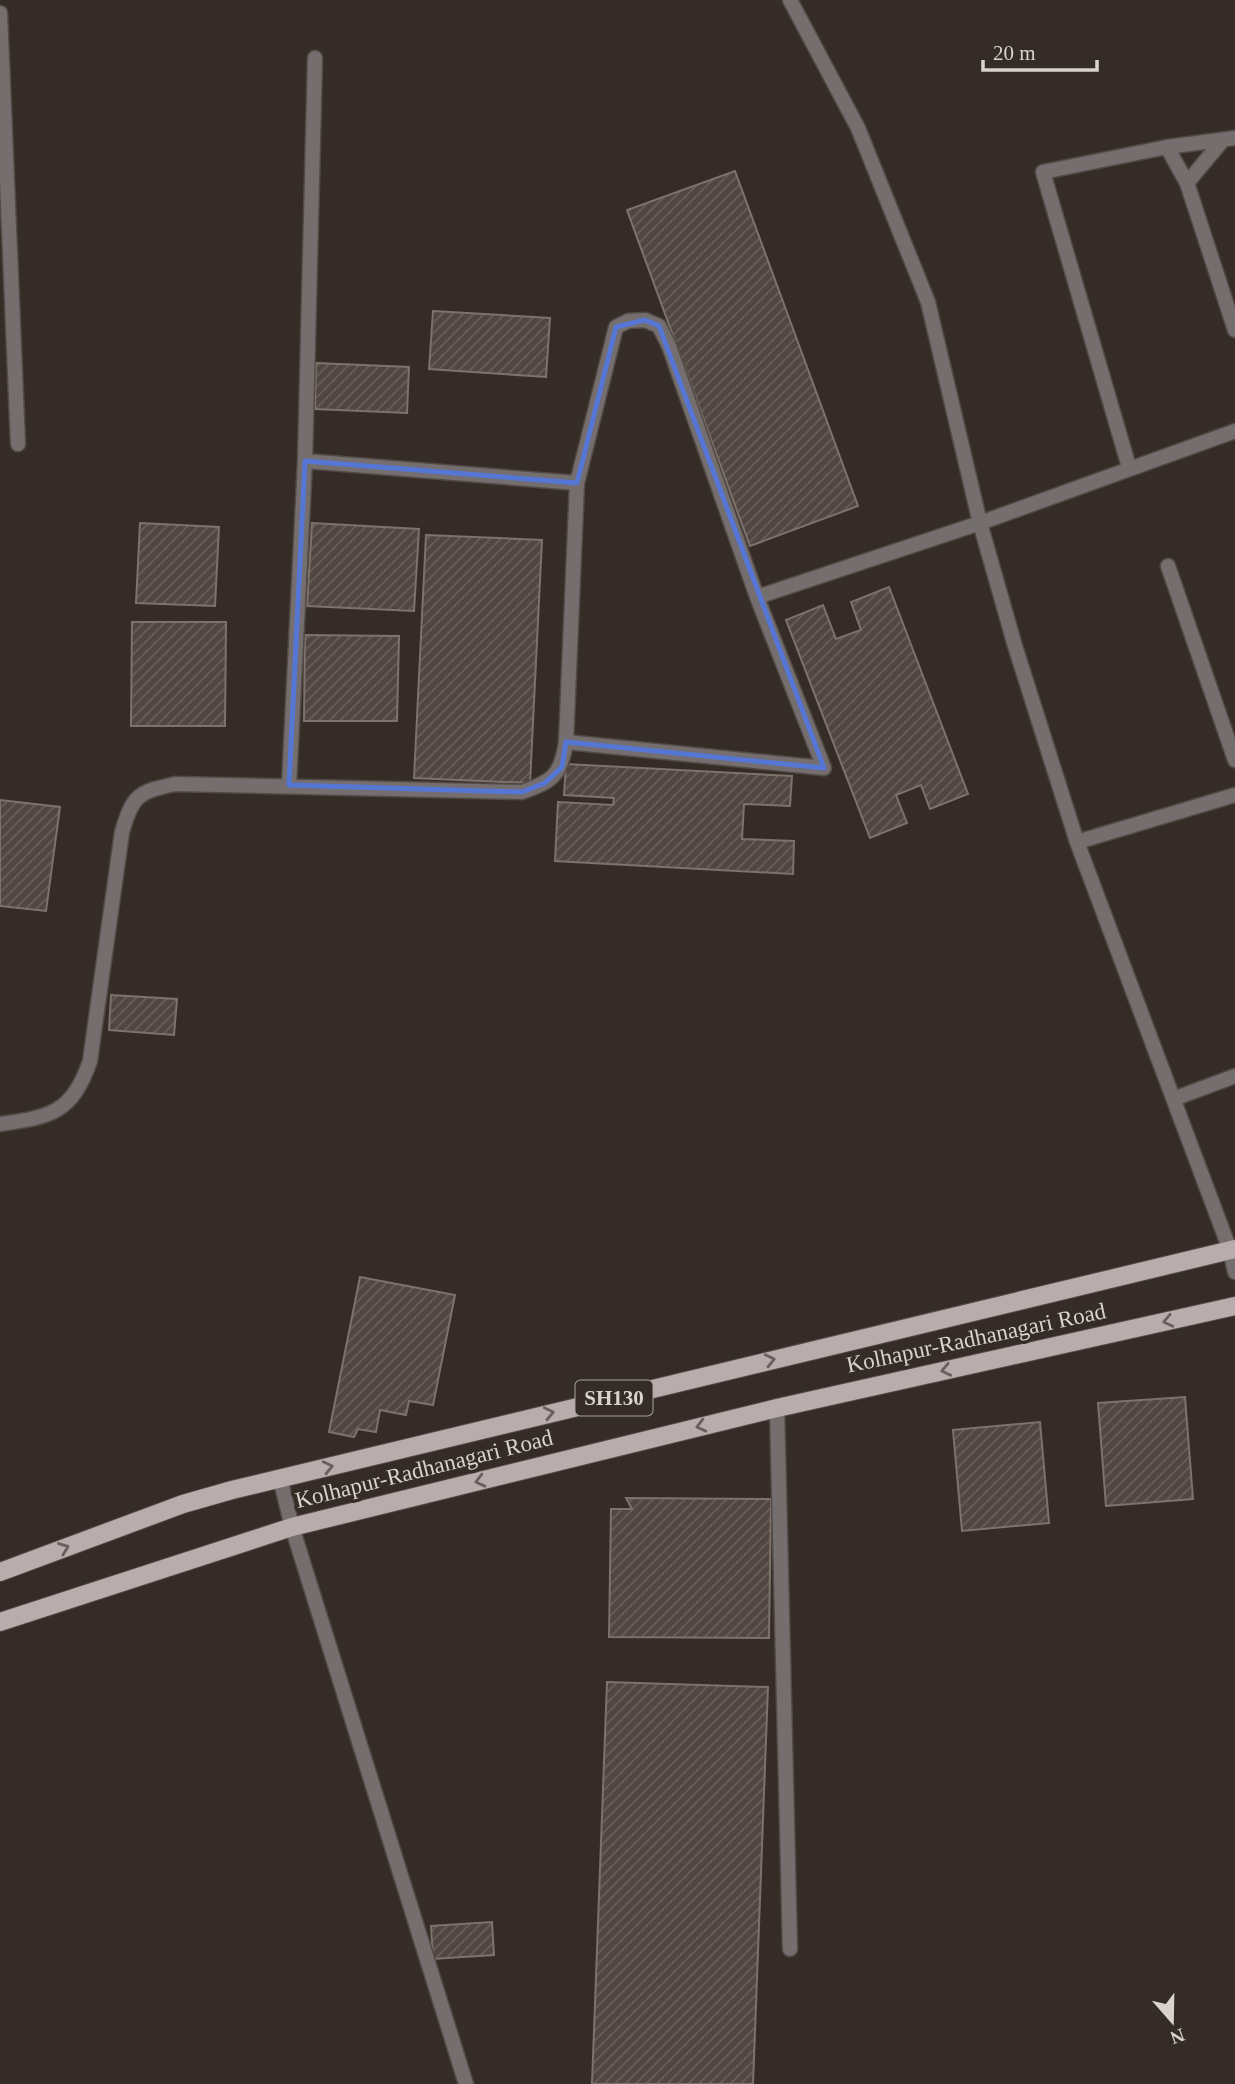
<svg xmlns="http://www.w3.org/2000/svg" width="1235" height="2084" viewBox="0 0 1235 2084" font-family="Georgia,serif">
	<defs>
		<pattern id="building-hatch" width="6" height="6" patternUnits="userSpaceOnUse" patternTransform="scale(1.75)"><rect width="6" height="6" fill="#514641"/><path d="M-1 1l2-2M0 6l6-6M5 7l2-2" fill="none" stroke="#69605b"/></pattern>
	</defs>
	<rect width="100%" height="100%" fill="#362c27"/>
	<!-- building -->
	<path fill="url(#building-hatch)" stroke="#7d726c" stroke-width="2" d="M735 171 858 506 750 546 627 210Z
		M433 311 550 318 546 377 429 369Z
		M316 363 409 367 407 413 315 409Z
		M140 523 219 527 215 606 136 603Z
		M312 523 419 529 414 611 307 606Z
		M426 535 542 540 530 783 414 778Z
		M889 587 968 794 930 809 921 785 896 795 907 823 870 838 786 620 823 605 836 639 861 630 851 602Z
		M132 622H226L225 726H131Z
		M305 635 399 636 397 721H304Z
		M566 764 792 776 790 806 744 804 742 839 794 841 793 874 555 861 558 802 613 805 614 798 564 795Z
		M0 800 60 807 46 911 0 906Z
		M111 995 177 999 174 1035 109 1030Z
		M360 1277 455 1295 433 1405 409 1401 406 1415 380 1410 376 1432 358 1429 354 1437 329 1432Z
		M1185 1397 1193 1499 1106 1506 1098 1403Z
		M1040 1422 1049 1523 962 1531 953 1430Z
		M626 1498 771 1499 769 1638 609 1637 611 1509H632Z
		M607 1682 768 1687 753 2084H592Z
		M492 1922 494 1955 433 1959 431 1926Z"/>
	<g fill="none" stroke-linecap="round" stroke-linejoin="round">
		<defs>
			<path id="service" d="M777 1408 790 1949
				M280 1478 292 1527 466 2084"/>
			<path id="minor" d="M0 13 18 444
				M1167 147 1187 183 1235 330
				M1187 183 1222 141
				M645 320 659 326 669 346 757 597 824 768 566 742 577 483 616 327 628 321Z
				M305 461 577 483
				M1129 467 1043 172 1167 147 1235 138
				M1168 566 1235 760
				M757 597 980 523 1235 431
				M289 785 305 461 315 58
				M1077 842 1235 795
				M1176 1098 1235 1076
				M0 1124C51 1117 72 1113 90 1061L122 832C133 795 138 792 175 784L522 792C553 781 561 775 566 742"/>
			<path id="tertiary" d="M790 0 858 128 928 302 980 523 1015 646 1077 842 1230 1250 1235 1272"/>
			<path id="primary" d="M0 1572 183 1504 232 1490 1235 1249
				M0 1622 292 1527 777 1408 1235 1306"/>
		</defs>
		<!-- service casing -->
		<use href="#service" stroke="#534a45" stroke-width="17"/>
		<!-- minor casing -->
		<use href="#minor" stroke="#534a45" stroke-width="17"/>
		<!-- tertiary casing -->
		<use href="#tertiary" stroke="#534a45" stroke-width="17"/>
		<!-- primary casing -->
		<use href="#primary" stroke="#534a45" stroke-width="20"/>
		<!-- service -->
		<use href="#service" stroke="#746e6e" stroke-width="14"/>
		<!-- minor -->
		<use href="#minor" stroke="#746e6e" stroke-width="14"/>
		<!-- tertiary -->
		<use href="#tertiary" stroke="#746e6e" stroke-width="14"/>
		<!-- primary -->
		<use href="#primary" stroke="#b9acad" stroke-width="18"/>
	</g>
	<!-- one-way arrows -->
	<defs><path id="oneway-chevron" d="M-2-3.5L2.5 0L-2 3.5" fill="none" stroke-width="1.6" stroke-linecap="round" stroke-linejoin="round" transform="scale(1.75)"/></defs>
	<g stroke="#6a5f5d">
		<use href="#oneway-chevron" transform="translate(1168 1321) rotate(168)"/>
		<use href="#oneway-chevron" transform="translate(770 1360) rotate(-13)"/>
		<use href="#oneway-chevron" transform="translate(946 1370) rotate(168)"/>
		<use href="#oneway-chevron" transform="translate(549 1413) rotate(-13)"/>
		<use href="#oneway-chevron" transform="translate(701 1426) rotate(166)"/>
		<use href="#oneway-chevron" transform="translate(328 1467) rotate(-13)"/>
		<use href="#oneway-chevron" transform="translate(480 1481) rotate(166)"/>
		<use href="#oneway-chevron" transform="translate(64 1548) rotate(-21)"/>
	</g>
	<!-- marked area -->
	<path fill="none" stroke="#5576d5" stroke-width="5" stroke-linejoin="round" d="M645 320 659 326 824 768 566 742 562 767 545 783 522 792 289 785 305 461 577 483 616 327Z"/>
	<g text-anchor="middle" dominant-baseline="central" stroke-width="7" stroke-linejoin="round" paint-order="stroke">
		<!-- shield labels -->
		<rect fill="#362c27" stroke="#a8a19d" stroke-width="2" x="575.5" y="1380.5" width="77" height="35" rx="5"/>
		<g font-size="21" font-weight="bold" fill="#d9d3cf">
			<text x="614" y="1398">SH130</text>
		</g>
		<!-- street labels -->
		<g font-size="23" fill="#d9d3cf" stroke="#362c27">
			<text transform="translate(976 1338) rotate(-12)">Kolhapur-Radhanagari Road</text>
			<text transform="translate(424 1469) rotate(-14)">Kolhapur-Radhanagari Road</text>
		</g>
	</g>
	<!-- north arrow -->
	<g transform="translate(1172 2021) rotate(160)" stroke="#362c27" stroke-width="5" paint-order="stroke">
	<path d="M0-5L12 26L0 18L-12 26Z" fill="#d9d3cf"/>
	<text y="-10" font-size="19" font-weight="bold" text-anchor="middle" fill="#d9d3cf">N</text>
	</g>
	<!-- scale -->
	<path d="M983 60v10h114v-10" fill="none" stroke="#d9d3cf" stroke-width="3.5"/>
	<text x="993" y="60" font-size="21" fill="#d9d3cf" stroke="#362c27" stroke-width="5" paint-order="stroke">20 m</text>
</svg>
